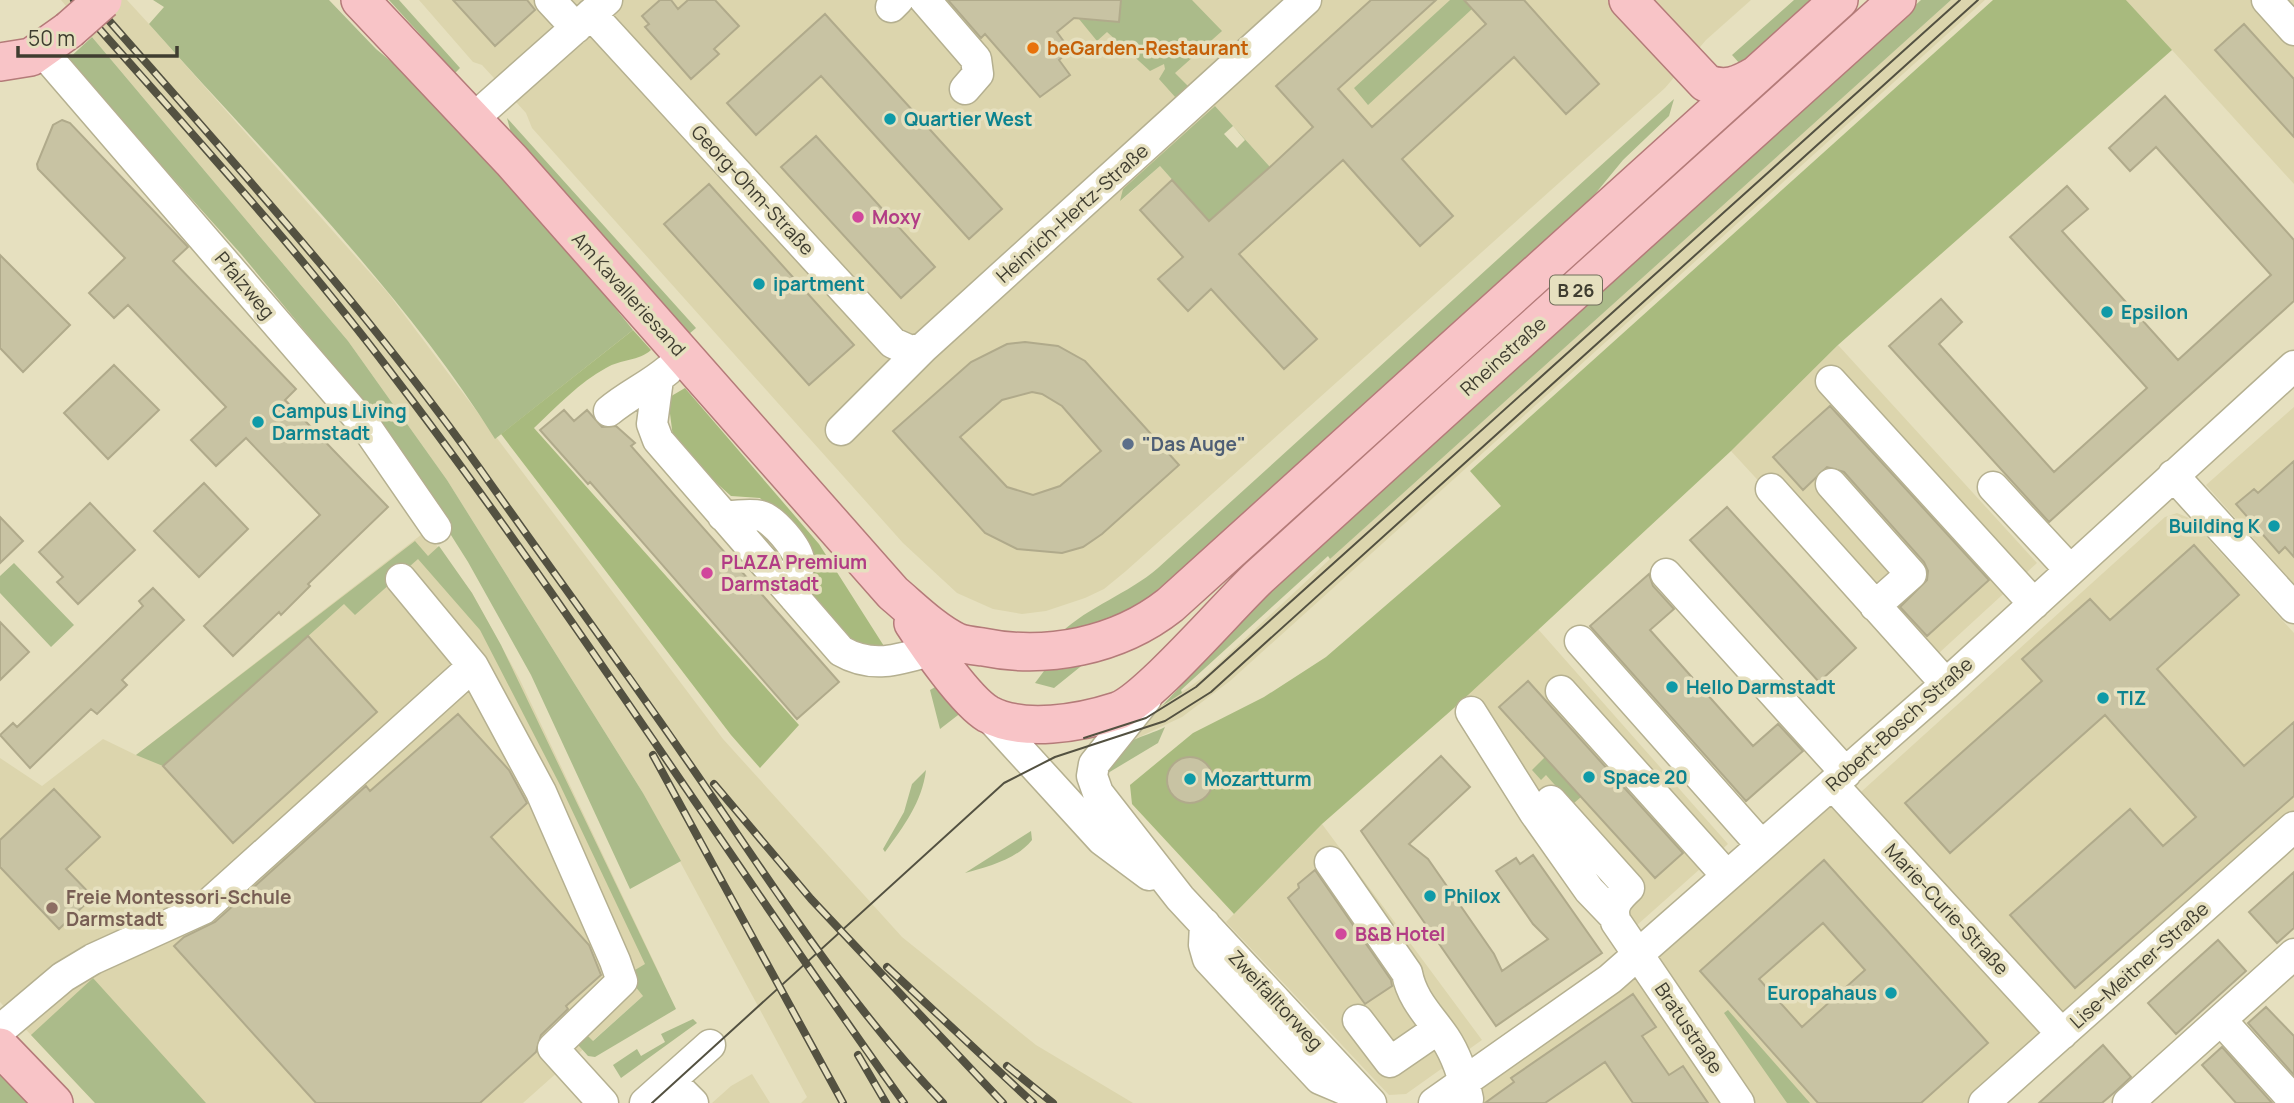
<svg xmlns="http://www.w3.org/2000/svg" width="2294" height="1103" viewBox="0 0 2294 1103" font-family="Manrope,sans-serif">
	<rect width="100%" height="100%" fill="#e6e0bf"/>
	<!-- built -->
	<path fill="#dcd5ad" fill-rule="evenodd" d="M61 0H127L149 24 388 293 723 739 902 937 1036 1045 1133 1103H801L807 1097 643 793 447 480 348 341Z
		M419 0H1751L1706 40 1665 88 1126 571 1104 589 1085 598 1046 611 1022 614 993 609 957 593 903 543 532 128 526 113 482 65 473 62ZM1215 106 1270 167 1209 221 1160 166 1121 201Z
		M1951 0H1985L1230 681 1182 717 1120 746 1161 704 1163 705 1205 676 1330 559Z
		M2126 0H2294V184L2172 50Z
		M1838 345 2037 563 1927 664 1731 451Z
		M2294 407V584L2206 485Z
		M2177 513 2189 518 2294 633V813L1998 1103H1451L1826 807 1841 810 2165 517Z
		M426 531 472 593 519 678 662 979 523 1103H95L0 1002V758L42 786 103 739 136 755Z
		M1538 629 1728 844 1636 926 1519 782 1467 695Z
		M1322 824 1482 1040 1406 1094 1389 1095 1226 922Z
		M752 1074 770 1103H712L731 1086Z"/>
	<!-- green -->
	<path fill="#abbb8a" fill-rule="evenodd" d="M153 0H329L376 49 416 82 552 230 633 330 495 439C402 290 266 156 149 24L164 7Z
		M389 0H399L460 68 455 73Z
		M1121 0H1192L1222 31 1175 73 1188 86 1176 98 1159 79 1165 69 1164 64 1150 71 1107 32 1097 41 1079 19 1119 22Z
		M1450 0H1464L1472 9 1368 105 1354 88Z
		M1794 0H1813L1741 65 1732 55Z
		M1921 0H1951L1330 559 1328 556 1181 690 1182 693 1162 706 1268 592Z
		M92 37 348 341 447 480 643 793 681 861 630 889 531 675 468 562 377 418 241 254 67 60Z
		M1674 99 1669 116 1623 160 1581 211 1169 580C1130 614 1112 623 1061 633 1089 606 1128 594 1158 568Z
		M1215 106 1270 167 1209 221 1160 166 1120 201 1123 189ZM1233 126 1245 140 1237 148 1224 134Z
		M507 118 696 328 689 334 512 137Z
		M415 541 428 556 439 546 472 593 501 645 676 1009 595 1057 588 1056 571 1037 580 1028 593 1041 643 996 631 981 630 973 645 964 560 785 480 630 418 559 355 615 344 604 163 766 136 755Z
		M14 563 74 625 51 647 0 593V576Z
		M1050 663H1085L1054 688 1035 683Z
		M937 686 962 712 940 729 930 690Z
		M1165 727 1158 743 1108 773C1111 740 1142 739 1165 727Z
		M1545 757 1581 797 1567 809 1562 793 1546 775 1541 780 1532 770Z
		M926 770C922 802 904 826 885 852L883 849 904 812 912 784Z
		M1031 831 1032 840C1017 859 988 867 965 873Z
		M93 978 206 1103H95L31 1035Z
		M1728 1010 1810 1103H1787L1724 1013Z
		M693 1019 697 1023 621 1078 613 1065 637 1049 641 1056 665 1042 661 1034Z
		M0 1068 34 1103H0Z"/>
	<!-- forest -->
	<path fill="#a8ba7e" d="M1993 0H2126L2172 50 1838 345 1731 451 1454 708 1322 824 1234 914 1132 804 1130 785 1193 733 1264 697 1326 657 1501 506 1470 471Z
		M633 330 651 350C639 361 621 359 606 368 580 382 556 407 534 428L799 725 760 768 731 735 501 434Z
		M685 388 819 544 889 654H860L808 594 805 546 760 498 731 496 674 445 668 398Z"/>
	<!-- building -->
	<path fill="#c8c3a3" stroke="#b0aa8b" stroke-width="2" fill-rule="evenodd" d="M453 0H527L535 10 495 46Z
		M660 0H671L678 9 688 0H715L739 26 714 49 719 54 691 79 645 27 649 24 642 16Z
		M948 0H1121L1119 22 1074 18 1057 32 1070 50 1059 60 1070 75 1040 97 985 34 981 38Z
		M1371 0H1436L1338 89 1372 127 1486 24 1464 0H1524L1599 84 1566 114 1514 57 1402 159 1453 216 1420 246 1343 160 1239 254 1317 339 1284 369 1211 289 1188 311 1158 279 1183 257 1140 210 1172 180 1209 221 1270 167 1313 127 1276 86Z
		M825 14 1002 209 969 239 821 76 756 135 727 103Z
		M2244 24 2294 79V137L2215 50Z
		M2165 96 2294 240V301L2049 522 1889 346 1941 299 1962 322 1939 344 2054 472 2147 388 2010 237 2067 186 2088 209 2062 231 2178 360 2271 275 2156 147 2130 171 2109 148Z
		M62 120 70 123 188 247 173 261 296 389 285 400 388 507 308 584 310 586 281 615 279 612 233 656 204 626 320 515 246 438 216 466 191 440 226 407 128 305 114 318 89 293 125 258 38 169 37 164 53 125Z
		M816 136 935 267 901 298 781 167Z
		M709 184 854 345 809 385 664 224Z
		M0 255 70 325 23 372 0 348Z
		M1025 342 1058 346 1085 361 1179 465 1102 534 1083 547 1062 553 1017 549 985 533 893 431 971 362 1007 344ZM1032 392 1042 394 1062 406 1101 451 1060 486 1033 495 1007 487 960 437 1002 400Z
		M114 365 159 410 108 459 64 413Z
		M1830 406 1989 580 1927 636 1900 607 1927 580 1928 571 1924 562 1844 472 1827 467 1803 490 1773 457Z
		M564 410 574 421 587 410 602 427 616 426 635 443 631 446 839 682 797 719 590 482 588 484 540 430Z
		M2294 461V557L2285 547 2279 553 2236 504 2254 489 2258 493Z
		M204 483 248 529 199 577 154 531Z
		M90 503 135 550 78 604 57 582 63 577 39 552Z
		M1727 507 1856 648 1819 682 1690 540Z
		M0 517 23 541 0 563Z
		M2194 545 2239 595 2157 669 2244 766 2294 722V796L2075 988 2010 915 2130 809 2163 846 2196 817 2105 715 1950 853 1905 803 2042 681 2022 659 2090 599 2110 620Z
		M1649 574 1653 586 1674 609 1650 630 1753 746 1778 724 1803 751 1746 801 1590 626Z
		M153 588 184 620 122 680 127 685 97 714 91 709 30 768 0 735 13 723 17 727 80 667 143 606 139 601Z
		M0 622 29 652 0 680Z
		M308 636 377 712 233 843 163 766Z
		M1528 681 1683 853 1655 878 1499 707Z
		M458 714 509 770 527 803 491 837 589 945 601 975 566 1006 568 1009 541 1035 536 1052 480 1103H316L174 946 184 937 215 922 366 786 370 791Z
		M1441 756 1470 787 1409 844 1428 859 1494 954 1502 971 1548 939 1533 924 1496 871 1516 858 1520 864 1533 855 1602 953 1496 1026 1361 831Z
		M1167 780a23 23 0 1 1 46 0a23 23 0 1 1-46 0Z
		M54 789 100 837 66 869 93 897 59 929 0 867V840Z
		M1824 860 1988 1043 1921 1103H1818L1700 971ZM1823 923 1865 970 1802 1027 1759 979Z
		M1315 870 1391 980 1392 986 1365 1004 1288 898 1299 888 1298 884Z
		M2294 872V928L2277 943 2249 912Z
		M2218 940 2246 971 2176 1034 2148 1003Z
		M1633 994 1656 1027 1642 1036 1669 1075 1683 1066 1708 1103H1633L1605 1062 1545 1103H1485L1514 1082 1511 1078Z
		M2266 1007 2294 1036V1075L2248 1023Z
		M2103 1045 2131 1077 2116 1091 2102 1103H2039Z
		M2222 1047 2272 1103H2236L2202 1065Z"/>
	<g fill="none" stroke-linecap="round" stroke-linejoin="round">
		<defs>
			<path id="minor" d="M550 0 576 28
				M925 0 976 59 978 74 965 89
				M2267 0 2294 30
				M891 7 898 0
				M591 14 893 343 911 351 923 348
				M42 51 367 428 436 528
				M473 119 607 0
				M658 379 652 424 658 440 841 651C872 669 899 660 932 650
				M1831 381 2034 604
				M609 411C628 395 649 386 668 370
				M841 430 923 348 1306 0
				M2173 475 2294 608
				M1831 484 1911 574 1875 606
				M1993 487 2070 570
				M1771 489 1946 684
				M723 516C736 517 748 513 761 516 773 519 798 548 799 560 799 572 794 585 795 598
				M1666 574 1846 773
				M401 579 473 666 541 792 615 961 622 981 553 1048 603 1103
				M1580 641 1761 845
				M1561 691 1727 876
				M1146 699 1094 764 1092 776 1098 793 1180 898 1371 1103
				M1471 712 1534 812 1589 890 1614 916
				M986 713 1102 840 1149 875
				M1832 784 2062 1034
				M1551 801 1629 888C1618 898 1610 907 1616 922L1739 1103
				M1330 862 1407 973C1412 1000 1430 1016 1445 1038 1457 1056 1464 1079 1468 1099
				M1205 924 1204 945 1208 959 1320 1079 1358 1095
				M1358 1020 1390 1062 1438 1029
				M2221 1020 2294 1101
				M0 1030 63 977 93 959 203 909 473 666
				M645 1103 710 1045
				M668 1103 681 1091 693 1103
				M1434 1103 1610 979 1946 684 2294 366
				M1984 1103 2294 827
				M2128 1103 2294 954"/>
			<path id="major" d="M360 0 512 161 893 593C912 609 934 631 957 642 964 645 975 646 983 647 1046 660 1118 646 1170 605L1839 0
				M1628 0 1706 83C1725 91 1739 85 1756 75
				M0 62 31 57 69 30
				M913 623C928 646 966 701 988 714 1023 733 1080 723 1117 711 1147 701 1229 605 1259 577 1471 384 1684 191 1897 0
				M0 1047 54 1103"/>
		</defs>
		<!-- minor casing -->
		<use href="#minor" stroke="#b5b090" stroke-width="33"/>
		<!-- major casing -->
		<use href="#major" stroke="#b47b79" stroke-width="40"/>
		<!-- minor -->
		<use href="#minor" stroke="#fff" stroke-width="30"/>
		<!-- major -->
		<use href="#major" stroke="#f8c4c7" stroke-width="37"/>
		<!-- tram -->
		<path stroke="#535141" stroke-width="2" d="M1084 738 1146 718 1196 687 1960 0
			M652 1103 1004 783 1055 757 1165 721 1211 692 1978 0"/>
		<defs>
			<path id="rail" d="M74 0C181 122 291 241 389 370 570 607 730 860 904 1103
				M91 0C225 153 362 303 480 469 560 582 642 693 719 807 790 912 855 1011 943 1103
				M653 755 843 1103
				M714 784 811 899 1003 1103
				M887 967 1033 1103
				M858 1055 886 1103
				M1007 1066 1053 1103"/>
		</defs>
		<!-- rail casing -->
		<use href="#rail" stroke="#535141" stroke-width="8"/>
		<!-- rail -->
		<use href="#rail" stroke="#e6e0bf" stroke-width="5" stroke-dasharray="16" stroke-linecap="butt"/>
		<defs>
			<path id="major-bridge" d="M69 30 103 0"/>
		</defs>
		<!-- major-bridge casing -->
		<use href="#major-bridge" stroke="#b47b79" stroke-width="40" stroke-linecap="butt"/>
		<!-- major-bridge -->
		<use href="#major-bridge" stroke="#f8c4c7" stroke-width="37"/>
	</g>
	<!-- markers -->
	<circle fill="#e8710a" stroke="#e6e0bf" stroke-width="2.5" cx="1033" cy="48" r="7"/>
	<g fill="#0f9aa8" stroke="#e6e0bf" stroke-width="2.5">
		<circle cx="890" cy="119" r="7"/>
		<circle cx="759" cy="284" r="7"/>
		<circle cx="2107" cy="312" r="7"/>
		<circle cx="258" cy="422" r="7"/>
		<circle cx="2274" cy="526" r="7"/>
		<circle cx="1672" cy="687" r="7"/>
		<circle cx="2103" cy="698" r="7"/>
		<circle cx="1589" cy="777" r="7"/>
		<circle cx="1190" cy="779" r="7"/>
		<circle cx="1430" cy="896" r="7"/>
		<circle cx="1891" cy="993" r="7"/>
	</g>
	<g fill="#d1479c" stroke="#e6e0bf" stroke-width="2.5">
		<circle cx="858" cy="217" r="7"/>
		<circle cx="707" cy="573" r="7"/>
		<circle cx="1341" cy="934" r="7"/>
	</g>
	<circle fill="#5c6f8a" stroke="#e6e0bf" stroke-width="2.5" cx="1128" cy="444" r="7"/>
	<circle fill="#8d6e63" stroke="#e6e0bf" stroke-width="2.5" cx="52" cy="908" r="7"/>
	<g text-anchor="middle" dominant-baseline="central" stroke-width="7" stroke-linejoin="round" paint-order="stroke">
		<!-- shield labels -->
		<rect fill="#e6e0bf" stroke="#716e5b" stroke-width="2" x="1550" y="275.5" width="52" height="29" rx="5"/>
		<g font-size="18" font-weight="bold" fill="#3f3d30">
			<text x="1576" y="290">B 26</text>
		</g>
		<!-- food labels -->
		<g font-size="19" font-weight="bold" fill="#c56008" stroke="#e6e0bf" text-anchor="start">
			<text x="1047" y="48">beGarden-Restaurant</text>
		</g>
		<!-- culture labels -->
		<g font-size="19" font-weight="bold" fill="#0d838f" stroke="#e6e0bf" text-anchor="start">
			<text x="904" y="119">Quartier West</text>
			<text x="773" y="284">ipartment</text>
			<text x="2121" y="312">Epsilon</text>
			<text x="272" y="411">Campus Living<tspan x="272" dy="22">Darmstadt</tspan></text>
			<text x="2260" y="526" text-anchor="end">Building K</text>
			<text x="1686" y="687">Hello Darmstadt</text>
			<text x="2117" y="698">TIZ</text>
			<text x="1603" y="777">Space 20</text>
			<text x="1204" y="779">Mozartturm</text>
			<text x="1444" y="896">Philox</text>
			<text x="1877" y="993" text-anchor="end">Europahaus</text>
		</g>
		<!-- street labels -->
		<g font-size="19" fill="#3f3d30" stroke="#e6e0bf">
			<text transform="translate(753 190) rotate(47)">Georg-Ohm-Straße</text>
			<text transform="translate(1072 213) rotate(-42)">Heinrich-Hertz-Straße</text>
			<text transform="translate(245 285) rotate(50)">Pfalzweg</text>
			<text transform="translate(629 294) rotate(48)">Am Kavalleriesand</text>
			<text transform="translate(1503 356) rotate(-42)">Rheinstraße</text>
			<text transform="translate(1899 724) rotate(-42)">Robert-Bosch-Straße</text>
			<text transform="translate(1947 909) rotate(47)">Marie-Curie-Straße</text>
			<text transform="translate(2139 965) rotate(-42)">Lise-Meitner-Straße</text>
			<text transform="translate(1276 1000) rotate(47)">Zweifalltorweg</text>
			<text transform="translate(1689 1028) rotate(56)">Bratustraße</text>
		</g>
		<!-- hotel labels -->
		<g font-size="19" font-weight="bold" fill="#b23c85" stroke="#e6e0bf" text-anchor="start">
			<text x="872" y="217">Moxy</text>
			<text x="721" y="562">PLAZA Premium<tspan x="721" dy="22">Darmstadt</tspan></text>
			<text x="1355" y="934">B&amp;B Hotel</text>
		</g>
		<!-- service labels -->
		<g font-size="19" font-weight="bold" fill="#4e5e75" stroke="#e6e0bf" text-anchor="start">
			<text x="1142" y="444">"Das Auge"</text>
		</g>
		<!-- education labels -->
		<g font-size="19" font-weight="bold" fill="#785e54" stroke="#e6e0bf" text-anchor="start">
			<text x="66" y="897">Freie Montessori-Schule<tspan x="66" dy="22">Darmstadt</tspan></text>
		</g>
	</g>
	<!-- scale -->
	<path d="M18 46v10h159v-10" fill="none" stroke="#3f3d30" stroke-width="3.5"/>
	<text x="28" y="46" font-size="21" fill="#3f3d30" stroke="#e6e0bf" stroke-width="5" paint-order="stroke">50 m</text>
</svg>
